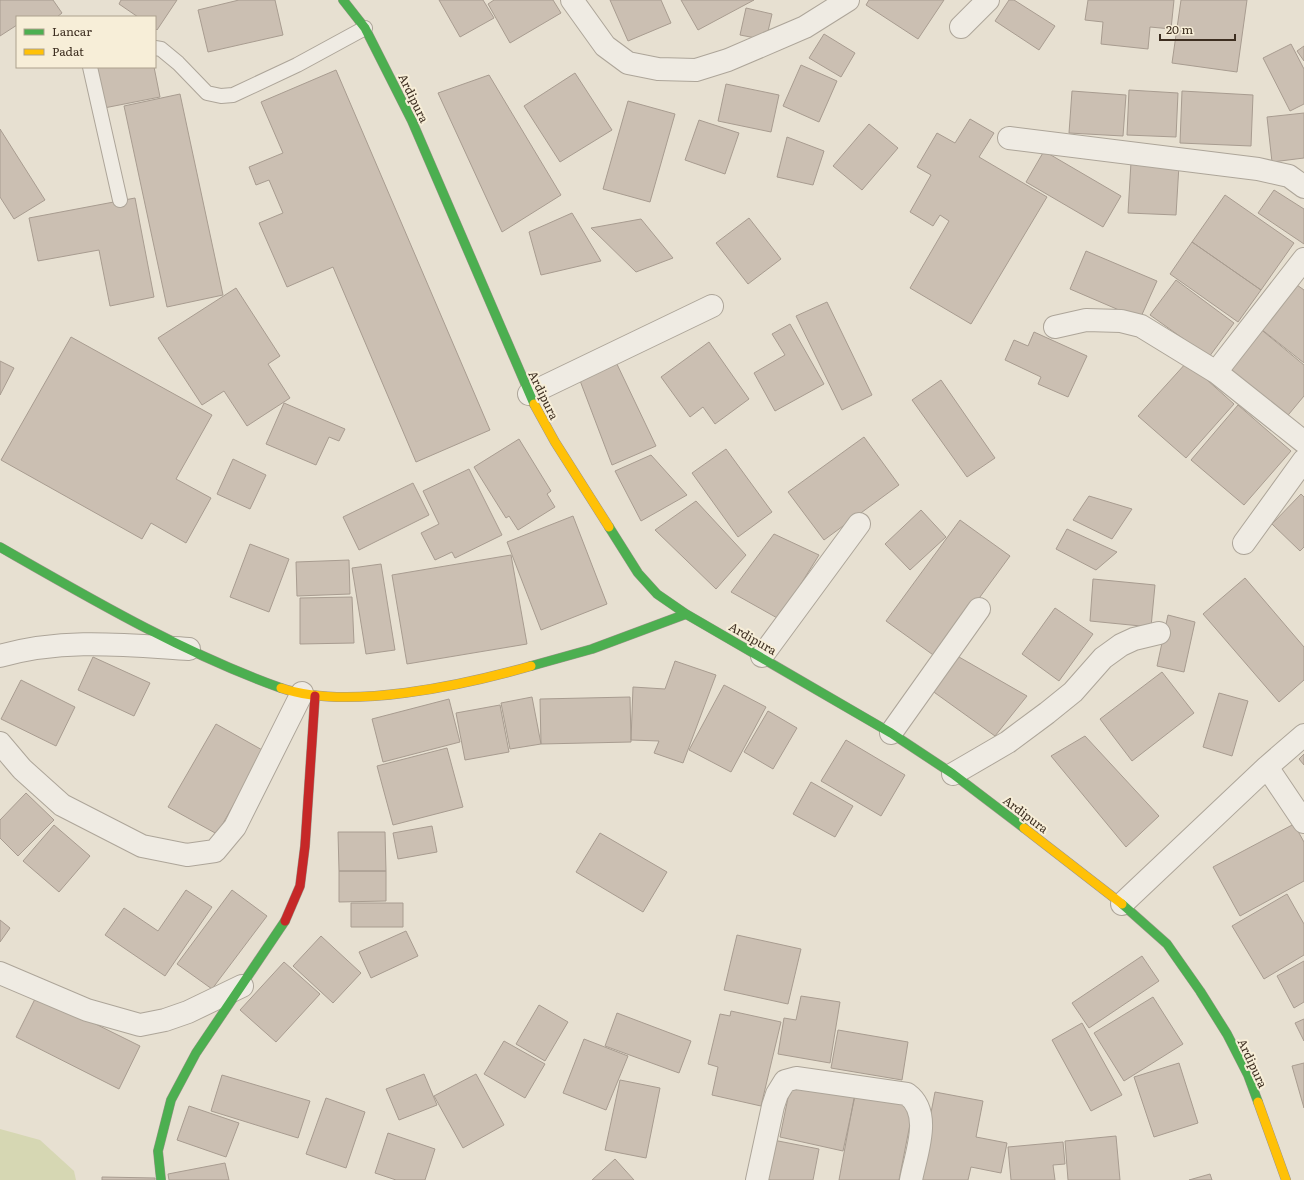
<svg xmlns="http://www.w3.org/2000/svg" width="1304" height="1180" viewBox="0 0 1304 1180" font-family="Literata,serif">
	<rect width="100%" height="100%" fill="#e7e0d1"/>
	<!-- green -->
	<path fill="#d6d7b3" d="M0 1129 40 1140 74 1171 76 1180H0Z"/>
	<!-- building -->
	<path fill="#cbbfb2" stroke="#a89c90" d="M0 0H53L62 13 57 17H17V25L0 36Z
		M121 0H177L157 30 155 28V17H138L119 4Z
		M239 0H275L283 35 208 52 198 10Z
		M439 0H483L494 18 460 37Z
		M494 0H553L561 13 510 43 488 4Z
		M610 0H661L671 23 628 41Z
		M681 0H754L698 30Z
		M869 0H944L918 39 866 5Z
		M1009 0H1014L1055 26 1039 50 995 21Z
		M1088 0H1174L1171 29 1150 27 1148 49 1101 44 1103 22 1085 20Z
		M1181 0H1247L1237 72 1172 63Z
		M746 8 772 14 766 40 740 35Z
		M824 34 855 53 841 77 809 58Z
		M1291 44 1304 69V104L1290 111 1263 58Z
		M1304 46V61L1297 51Z
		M801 65 837 81 819 122 783 106Z
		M95 67H154L160 97 104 108Z
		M336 70 490 430 416 462 333 267 287 287 259 223 283 213 269 180 256 185 249 167 283 153 261 102Z
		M575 73 612 130 560 162 524 106Z
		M489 75 561 195 502 232 438 93Z
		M726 84 779 95 771 132 718 121Z
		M1129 90 1178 93 1176 137 1127 135Z
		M1072 91 1126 95 1123 136 1069 133Z
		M1182 91 1253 95 1251 146 1180 143Z
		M180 94 223 295 167 307 124 106Z
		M628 101 675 114 650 202 603 189Z
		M1304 113V158L1272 162 1267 117Z
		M970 119 994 133 979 157 1047 197 971 324 910 288 949 221 940 215 933 226 910 212 931 175 917 167 937 133 955 143Z
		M699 120 739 133 725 174 685 160Z
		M869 124 898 148 862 190 833 166Z
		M0 129 45 200 14 219 0 197Z
		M787 137 824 151 813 185 777 177Z
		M1044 151 1121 196 1103 227 1026 182Z
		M1131 162 1179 165 1176 215 1128 213Z
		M1274 190 1304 209V244L1258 213Z
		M1225 195 1294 243 1261 290 1192 242Z
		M135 198 154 297 110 306 99 250 38 261 29 218Z
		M572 213 601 261 541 275 529 232Z
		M749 218 781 259 748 284 716 243Z
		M641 219 673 258 636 272 591 228Z
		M1192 242 1261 290 1238 322 1170 274Z
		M1086 251 1157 281 1140 319 1070 289Z
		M1176 280 1234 323 1209 357 1150 315Z
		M1297 285 1304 290V363L1261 329Z
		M236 288 280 356 268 364 290 398 247 426 224 391 202 405 158 338Z
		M827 302 872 395 842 410 796 316Z
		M790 324 824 384 775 411 754 373 785 355 772 334Z
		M1258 327 1304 365V396L1284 420 1223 370Z
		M1034 332 1087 356 1068 397 1038 384 1041 377 1005 360 1014 340 1028 346Z
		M71 337 212 415 176 479 211 498 186 543 151 523 142 539 1 460Z
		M709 342 749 399 715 424 703 407 690 417 661 377Z
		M615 360 656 446 612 465 579 378Z
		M0 361 14 368 0 395Z
		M1187 362 1234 404 1186 458 1138 416Z
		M941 380 995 458 967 477 912 400Z
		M284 403 345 429 339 441 329 437 316 465 266 444Z
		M1238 405 1291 451 1244 505 1191 460Z
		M864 437 899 485 824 540 788 492Z
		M519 439 551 491 547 494 555 507 518 530 509 516 506 518 474 467Z
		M726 449 772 512 738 537 692 473Z
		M651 455 687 495 641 521 615 471Z
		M233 459 266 475 250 509 217 494Z
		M469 469 502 535 455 558 452 552 435 560 421 533 439 524 423 491Z
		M413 483 429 515 359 550 343 517Z
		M1301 494 1304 497V547L1300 551 1272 524Z
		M1089 496 1132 509 1112 539 1073 520Z
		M696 501 746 555 716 589 655 530Z
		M921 510 946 537 910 570 885 544Z
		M573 516 607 604 541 630 507 542Z
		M960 520 1010 556 936 657 886 621Z
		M1067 529 1117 552 1096 570 1056 549Z
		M774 534 819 555 779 619 731 592Z
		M250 544 289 559 269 612 230 597Z
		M511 555 527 644 407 664 392 575Z
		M349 560 350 594 297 596 296 562Z
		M381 564 395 650 366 654 352 568Z
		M1245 578 1304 647V680L1279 702 1203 614Z
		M1093 579 1155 585 1151 627 1090 621Z
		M352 597 354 643 300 644V598Z
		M1055 608 1093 634 1059 681 1022 654Z
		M1168 615 1195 622 1184 672 1157 666Z
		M93 657 150 683 134 716 78 690Z
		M959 657 1027 696 995 736 931 690Z
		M675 661 716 675 683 763 654 753 659 741 631 740 633 687 665 689Z
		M1162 672 1194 713 1132 761 1100 719Z
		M21 680 75 707 56 746 1 719Z
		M724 685 766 707 731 772 689 750Z
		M1219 693 1248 701 1232 756 1203 747Z
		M532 697 541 744 510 749 501 703Z
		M630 697 631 742 541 744 540 699Z
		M449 699 460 742 383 762 372 719Z
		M500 705 509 752 465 760 456 713Z
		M768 711 797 728 773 769 744 752Z
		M216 724 264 751 217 834 168 807Z
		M1085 736 1159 816 1126 847 1051 756Z
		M846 740 905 775 881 816 821 781Z
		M447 748 463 807 393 825 377 766Z
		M1304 754V765L1299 759Z
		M811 782 853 806 835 837 793 814Z
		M26 793 54 820 18 856 0 838V820Z
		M1294 824 1304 842V881L1240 916 1213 867Z
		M54 825 90 856 59 892 23 861Z
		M432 826 437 852 398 859 393 833Z
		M338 832H385L386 871H339Z
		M600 833 667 872 643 912 576 872Z
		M339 871H386V901L339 902Z
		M186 890 212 907 165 976 105 935 124 908 158 931Z
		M232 890 267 916 212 989 177 964Z
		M1287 894 1304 924V955L1264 979 1232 926Z
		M351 903H403V927H351Z
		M0 920 10 928 0 942Z
		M406 931 418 956 371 978 359 952Z
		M737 935 801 949 788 1004 724 990Z
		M321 936 361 973 333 1003 293 966Z
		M1142 956 1159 981 1089 1028 1072 1003Z
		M1304 961V1002L1294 1008 1277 976Z
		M284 962 320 994 276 1042 240 1010Z
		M37 995 140 1046 119 1089 16 1037Z
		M801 996 840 1002 830 1063 778 1054 784 1018 796 1020Z
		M1153 997 1183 1044 1124 1081 1094 1033Z
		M539 1005 568 1022 545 1061 516 1044Z
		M731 1011 781 1022 761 1106 712 1095 718 1067 708 1064 720 1014 730 1016Z
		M617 1013 691 1041 679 1073 605 1046Z
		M1304 1019V1041L1295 1023Z
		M1082 1023 1122 1095 1091 1111 1052 1040Z
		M838 1030 908 1042 902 1080 831 1068Z
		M584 1039 628 1056 606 1110 563 1093Z
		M504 1041 545 1064 525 1098 484 1074Z
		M1179 1063 1198 1123 1154 1137 1134 1077Z
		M1304 1063V1108L1292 1066Z
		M424 1074 437 1105 399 1120 386 1089Z
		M476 1074 504 1125 463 1148 434 1096Z
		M222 1075 310 1101 298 1138 211 1111Z
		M620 1080 660 1088 646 1158 605 1150Z
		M791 1083 855 1096 843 1151 780 1137Z
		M935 1092 983 1101 976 1137 1007 1143 1001 1173 971 1167 968 1180H918Z
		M855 1093 914 1104 899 1180H839Z
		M326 1098 365 1112 346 1168 306 1154Z
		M189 1106 239 1123 226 1157 177 1140Z
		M388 1133 435 1149 425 1180H396L375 1173Z
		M1116 1136 1120 1180H1068L1065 1141Z
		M768 1139 819 1149 813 1180H771L760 1178Z
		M1063 1142 1065 1164 1053 1165 1055 1180H1011L1008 1147Z
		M615 1159 634 1180H592Z
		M225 1163 229 1180H169L168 1174Z
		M1210 1174 1212 1180H1189Z
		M102 1177 155 1178V1180H102Z"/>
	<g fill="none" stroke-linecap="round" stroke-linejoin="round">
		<defs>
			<path id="lane" d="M155 48 161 49 178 63 207 93 221 96 233 95 297 65 365 28
				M90 67 120 200"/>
			<path id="street" d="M572 0 605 46 628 63 658 69 696 70 728 60 805 27 848 0
				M961 27 988 0
				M1009 138 1258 169 1289 176 1304 187
				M1055 327 1086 320 1121 321 1141 326 1216 372 1304 259
				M1216 372 1304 442
				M529 394 712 306
				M1244 543 1304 460
				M0 656C64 638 124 645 189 649
				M762 656 859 524
				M891 733 979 609
				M0 743 22 769 62 805 142 846 187 855 215 851 235 827 302 693
				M1267 767 1304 822
				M953 774 1008 742 1047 713 1073 692 1103 658 1121 645 1134 639 1159 633
				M1122 904 1267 767 1304 735
				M0 973 87 1010 140 1025 165 1020 188 1012 242 986
				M757 1180 773 1106 777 1094 785 1081 796 1078 907 1094C933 1113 916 1153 911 1180"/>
			<path id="fast" d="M343 0 365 28 412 121 534 404
				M609 527 638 573 657 594 686 614 891 733 953 774 1024 828
				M0 547C91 599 183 653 281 688
				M531 666 592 649 686 614
				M1122 904 1167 944 1200 991 1227 1034 1248 1075 1258 1102
				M161 1180 158 1151 171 1100 196 1053 285 921"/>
			<path id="slow" d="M534 404 555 442 609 527
				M281 688C348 711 464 685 531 666
				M1024 828 1122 904
				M1258 1102 1286 1180"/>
			<path id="jam" d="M285 921 300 886 305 846 315 696"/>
		</defs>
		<!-- lane casing -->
		<use href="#lane" stroke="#ada599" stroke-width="16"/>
		<!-- street casing -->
		<use href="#street" stroke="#ada599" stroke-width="24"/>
		<!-- fast casing -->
		<use href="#fast" stroke="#9c958a" stroke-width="10"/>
		<!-- slow casing -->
		<use href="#slow" stroke="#9c958a" stroke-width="10"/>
		<!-- jam casing -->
		<use href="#jam" stroke="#9c958a" stroke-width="10"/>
		<!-- lane -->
		<use href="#lane" stroke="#efebe3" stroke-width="14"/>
		<!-- street -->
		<use href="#street" stroke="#efebe3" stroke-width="22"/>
		<!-- fast -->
		<use href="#fast" stroke="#4caf50" stroke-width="9"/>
		<!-- slow -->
		<use href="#slow" stroke="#ffc107" stroke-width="9"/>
		<!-- jam -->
		<use href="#jam" stroke="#c62828" stroke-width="9"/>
	</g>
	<g text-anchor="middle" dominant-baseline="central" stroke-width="4" stroke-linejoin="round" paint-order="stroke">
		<!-- street labels -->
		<g font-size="12" fill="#3d2e20" stroke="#f7eed8">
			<text transform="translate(414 98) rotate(64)">Ardipura</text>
			<text transform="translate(544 395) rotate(64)">Ardipura</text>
			<text transform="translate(753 638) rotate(30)">Ardipura</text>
			<text transform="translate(1026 814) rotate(37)">Ardipura</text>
			<text transform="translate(1253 1063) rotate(65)">Ardipura</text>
		</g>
	</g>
	<!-- legend -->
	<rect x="16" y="16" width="140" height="52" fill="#f7eed8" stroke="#ada18e"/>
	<rect x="24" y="29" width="20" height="6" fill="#4caf50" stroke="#ada18e"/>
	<text x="52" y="36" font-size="12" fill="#3d2e20">Lancar</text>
	<rect x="24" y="49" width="20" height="6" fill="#ffc107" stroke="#ada18e"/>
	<text x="52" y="56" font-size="12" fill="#3d2e20">Padat</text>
	<!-- scale -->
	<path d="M1160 34v6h75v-6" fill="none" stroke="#3d2e20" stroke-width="2"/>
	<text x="1166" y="34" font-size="12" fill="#3d2e20" stroke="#f7eed8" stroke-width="3" paint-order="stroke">20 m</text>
</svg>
